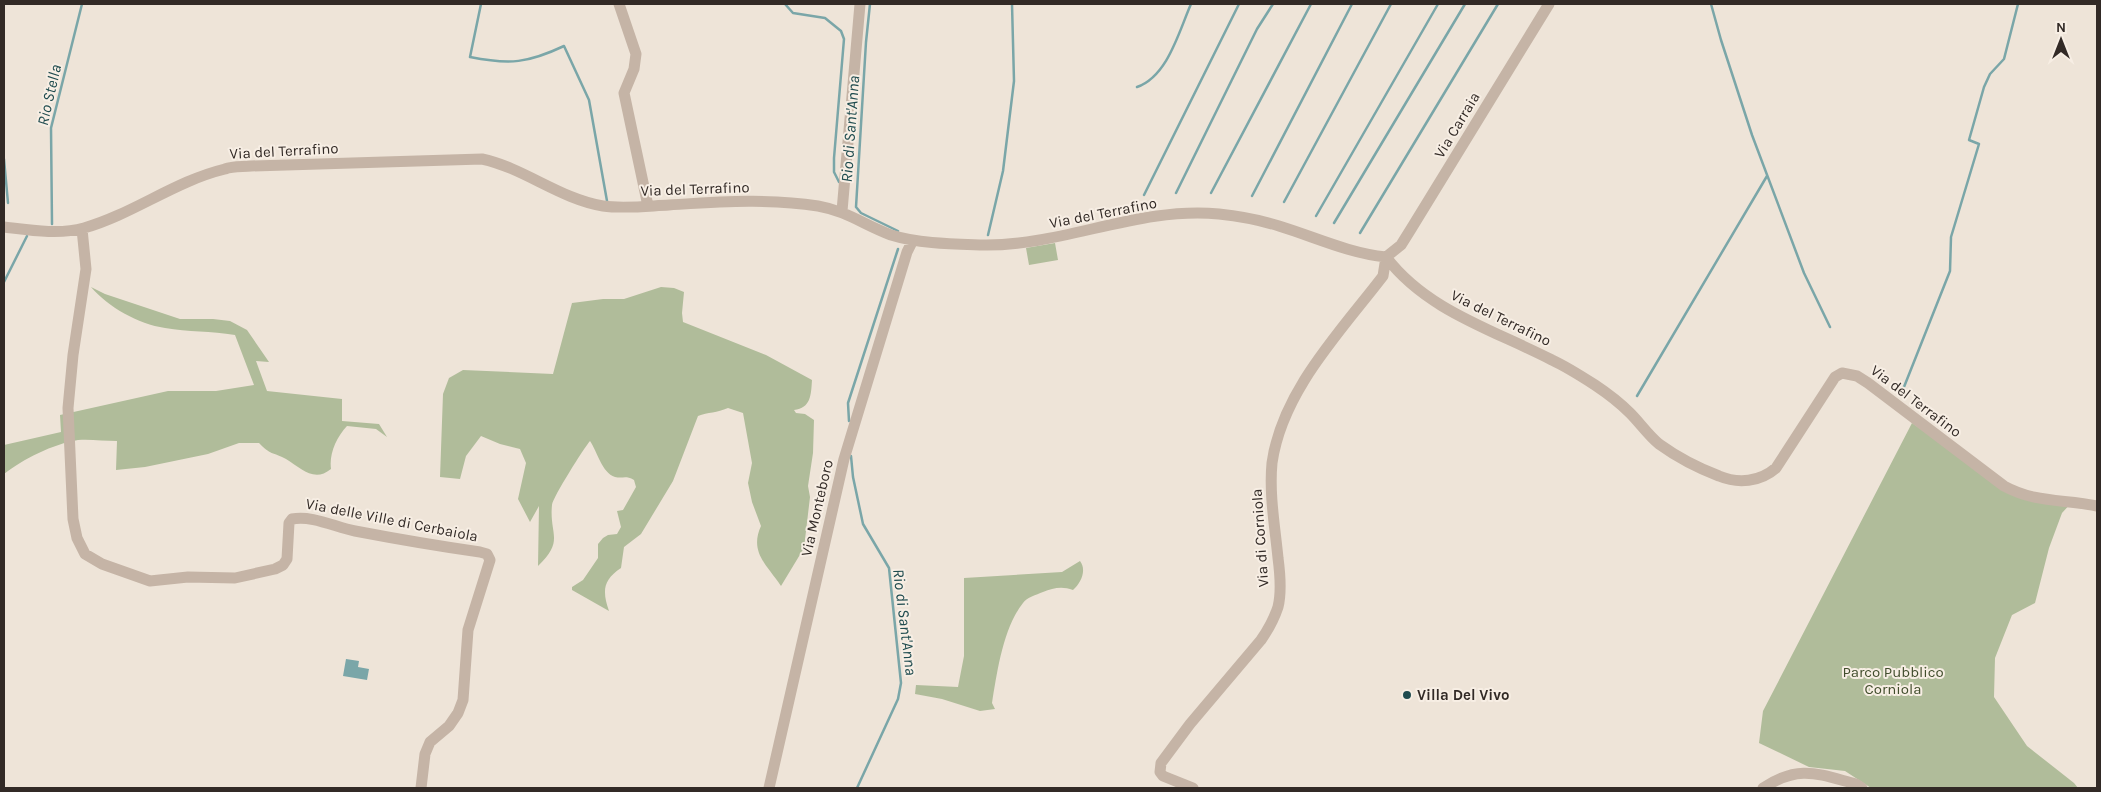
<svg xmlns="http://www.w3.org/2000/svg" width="2101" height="792" viewBox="0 0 2101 792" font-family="Karla,sans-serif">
	<rect width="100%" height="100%" fill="#eee4d8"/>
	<!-- green -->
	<path fill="#b0bc9a" d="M1055 243 1058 260 1029 265 1026 248Z
		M91 287 105 294 180 319H213L230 321 247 330 269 362 256 361 267 391 342 399V421L379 424 387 437 376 429 347 426C336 438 329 454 331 469 314 483 301 468 286 459 273 452 270 455 259 443H239L208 454 145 467 116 470 117 441C104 441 90 439 78 440 53 444 23 459 4 474V445L61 432 60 415 168 391H216L254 385 235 335C211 331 188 332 165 328 138 324 108 307 91 287Z
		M661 287 674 288 684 292 682 313 683 322 766 355 812 380C811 395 811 408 794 410L796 413 805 414 814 420 813 453 808 486 810 497 804 548 781 586C767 565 749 552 761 526L752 502 748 483 752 463 743 413 728 408C717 413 708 412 698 416L673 481 641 534 624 547 621 568C603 580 602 591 609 611L572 590V587L583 580 598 558V544L603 538 608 535 617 534 621 527 617 511 623 510 636 487 634 480C625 475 623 479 615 477 602 473 597 451 590 441 584 448 553 497 552 505 549 535 565 540 538 566L539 506 530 522 518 499 526 463 520 449 500 444 481 436 466 456 460 479 440 477 443 394 449 378 463 370 553 374 572 303 603 299H624Z
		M1912 423 2004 486 2073 501 2062 513 2049 548 2035 603 2012 615 1995 658 1994 697 2027 746 2074 783 2078 788H1871L1845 771 1809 767 1759 743 1763 711Z
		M1080 561C1087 570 1081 583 1073 590 1062 586 1053 588 1043 592 1036 595 1027 597 1023 603 1003 628 997 673 992 703L995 709 980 711 942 699 915 694 916 685 958 687 964 656V578L1062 572Z"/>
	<!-- water -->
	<path fill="#7aa6a8" d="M346 659 359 661 358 667 369 669 367 680 343 676Z"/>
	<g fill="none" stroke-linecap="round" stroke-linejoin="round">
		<!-- stream -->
		<path stroke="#7aa6a8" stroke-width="2.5" d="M481 4 470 57C510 65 528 63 564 46L589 100 607 201
			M785 4 793 13 825 18 841 31 844 39 834 158V172L839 182
			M870 4 866 42 856 207 861 213 898 231
			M1711 4 1721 40 1752 135 1804 273 1830 327
			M1137 87C1168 76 1179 31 1191 4
			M4 159 8 203
			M1176 193 1257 29 1273 4
			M1211 193 1311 4
			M1144 195 1239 4
			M1252 196 1352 4
			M1284 202 1391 4
			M1316 216 1438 4
			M1334 223 1465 4
			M52 224 51 128 82 4
			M1360 233 1498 4
			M988 235 1003 171 1014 81 1012 4
			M4 282 27 236
			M1902 392 1950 271 1951 237 1979 144 1969 140 1984 87 1990 74 2004 59 2018 4
			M1637 396 1767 176
			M849 421 848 403 898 249
			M851 456 853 477 863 524 889 568 901 683 898 699 857 788"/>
		<!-- minor -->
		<path stroke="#c5b4a6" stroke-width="11" d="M619 4 636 54 634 69 624 93 648 206
			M842 211 860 4
			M4 227C29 230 59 235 84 228 133 214 175 181 225 169 233 166 243 167 251 166L482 159C524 168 560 199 603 206 624 209 648 206 669 205 718 202 769 198 818 206 847 211 864 225 891 235 920 244 954 244 984 245 1063 246 1139 206 1219 214 1238 216 1260 220 1279 226 1315 237 1348 253 1386 257 1427 311 1494 330 1552 360 1567 367 1581 376 1595 385 1607 393 1620 403 1630 413 1640 423 1648 435 1659 444 1677 457 1698 468 1719 476 1738 484 1760 482 1776 468L1835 377 1842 373 1857 376 1868 383 2004 486C2035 503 2063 499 2097 506
			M82 229 86 269 73 355 68 408 73 519 77 538 85 554 102 564 150 581 188 577 235 578 275 569 283 565 287 559 289 523 292 519C312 515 335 527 355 531 397 539 438 546 480 552L487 554 490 560 468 630 463 700 458 713 449 726 430 742 425 754 421 788
			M1386 257 1401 245 1411 229 1549 4
			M769 788 844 459 907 252 913 240
			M1193 788 1163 776 1160 772 1161 763 1190 724 1261 640C1268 630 1274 619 1278 607 1282 591 1280 573 1278 558 1275 527 1269 494 1272 463 1282 391 1341 331 1383 276L1386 257
			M1763 788C1799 764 1818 774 1856 784L1862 788"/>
	</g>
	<!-- markers -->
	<circle fill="#204c4f" stroke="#f7eee4" stroke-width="2" cx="1407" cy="695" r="5"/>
	<g text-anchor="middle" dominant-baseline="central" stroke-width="4" stroke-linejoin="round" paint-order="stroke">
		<!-- street labels -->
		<g font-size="15" fill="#322a26" stroke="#f7eee4">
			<text transform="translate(1457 125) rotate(-59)">Via Carraia</text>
			<text transform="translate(284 151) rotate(-3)">Via del Terrafino</text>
			<text transform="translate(695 189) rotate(-2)">Via del Terrafino</text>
			<text transform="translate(1103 213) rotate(-11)">Via del Terrafino</text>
			<text transform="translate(1501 318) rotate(26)">Via del Terrafino</text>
			<text transform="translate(1916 401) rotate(37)">Via del Terrafino</text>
			<text transform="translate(817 508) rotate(-77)">Via Monteboro</text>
			<text transform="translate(392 520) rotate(11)">Via delle Ville di Cerbaiola</text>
			<text transform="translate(1260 538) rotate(-94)">Via di Corniola</text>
		</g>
		<!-- park labels -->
		<g font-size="15" fill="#414d2c" stroke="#f7eee4">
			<text x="1893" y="672">Parco Pubblico<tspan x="1893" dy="17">Corniola</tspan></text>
		</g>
		<!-- poi labels -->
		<g font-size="15" font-weight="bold" fill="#322a26" stroke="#f7eee4" text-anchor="start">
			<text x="1417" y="695">Villa Del Vivo</text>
		</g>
		<!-- water labels -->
		<g font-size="16" font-style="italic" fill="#204c4f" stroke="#f7eee4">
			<text transform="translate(49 95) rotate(-77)">Rio Stella</text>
			<text transform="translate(850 129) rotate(-86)">Rio di Sant'Anna</text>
			<text transform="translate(905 622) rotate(83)">Rio di Sant'Anna</text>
		</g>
	</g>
	<!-- border -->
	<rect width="2101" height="792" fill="none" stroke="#322a26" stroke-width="10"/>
	<!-- north arrow -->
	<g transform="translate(2061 40)" stroke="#f7eee4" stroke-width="4" paint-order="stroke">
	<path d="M0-4L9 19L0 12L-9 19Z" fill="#322a26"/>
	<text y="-8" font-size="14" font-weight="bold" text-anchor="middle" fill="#322a26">N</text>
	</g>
</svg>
